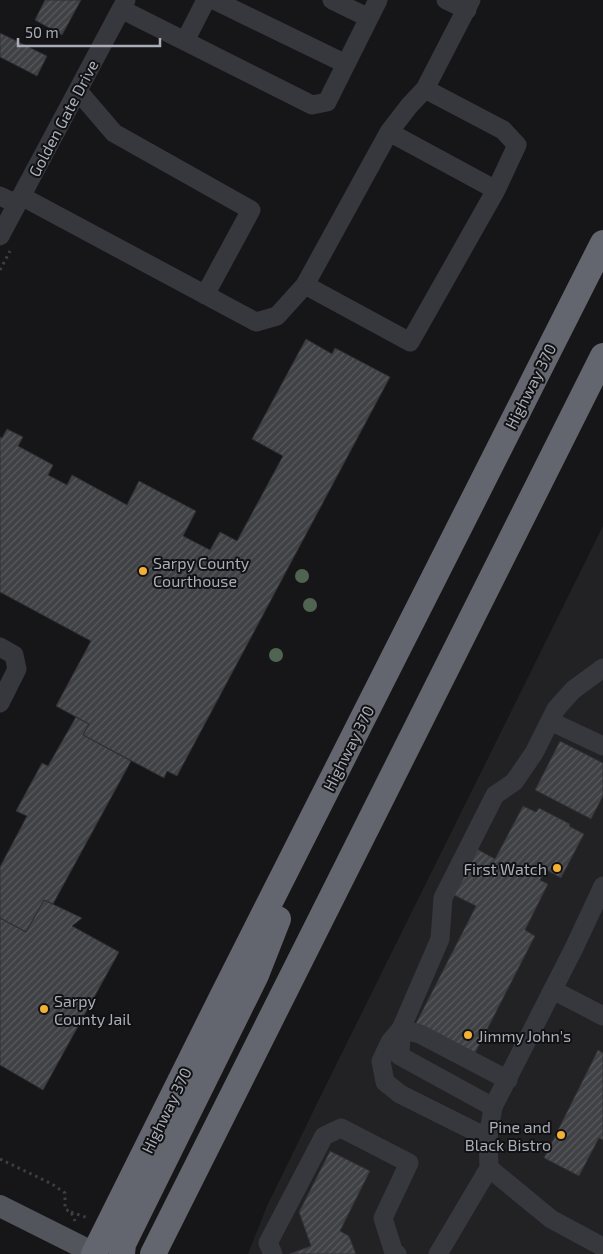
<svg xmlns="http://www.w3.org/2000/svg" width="603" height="1254" viewBox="0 0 603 1254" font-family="'Exo 2',sans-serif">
	<defs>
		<pattern id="building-hatch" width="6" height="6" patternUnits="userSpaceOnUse" patternTransform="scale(1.25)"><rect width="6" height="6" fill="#404145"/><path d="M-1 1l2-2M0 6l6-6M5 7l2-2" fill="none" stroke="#595a5e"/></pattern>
	</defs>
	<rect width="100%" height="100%" fill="#161618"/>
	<!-- built -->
	<path fill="#222225" d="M603 526V1254H248L267 1206 329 1079Z"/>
	<!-- building -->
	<path fill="url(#building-hatch)" stroke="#303034" d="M45 0H81L62 35 35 20Z
		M0 33 47 56 37 76 0 57Z
		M306 339 332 354 335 348 390 377 177 776 167 771 164 778 83 735 89 724 56 706 91 641 0 592V437L2 438 7 429 23 437 18 446 53 465 48 475 67 485 72 475 127 505 139 481 196 511 183 536 210 550 220 532 237 541 283 456 252 439Z
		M76 717 89 724 83 735 131 761 53 904 44 900 26 932 0 918V867L27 816 16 811 42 763 48 766Z
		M560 741 603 763V796L591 819 535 790Z
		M523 806 536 812 539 808 570 824 569 826 584 834 561 878 546 870 540 880 548 884 525 930 535 936 473 1057 414 1027 476 906 454 895 477 849 495 859Z
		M44 900 82 918 72 926 119 952 43 1090 0 1065V918L26 932Z
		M598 1050 603 1053V1140L599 1138 579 1176 544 1158Z
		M330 1151 370 1171 340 1231 349 1236 356 1254H289L311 1246 299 1212Z"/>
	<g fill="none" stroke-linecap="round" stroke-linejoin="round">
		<!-- path -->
		<path stroke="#3d3f44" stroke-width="3" stroke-dasharray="2.5 4" stroke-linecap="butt" d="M0 270 10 251
			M0 1159 52 1184 65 1193V1209L71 1212 75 1221
			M71 1212 88 1218"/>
		<!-- minor -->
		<path stroke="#37383d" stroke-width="19" d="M214 0 346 64
			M332 0 369 18
			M446 0 467 10
			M121 9 312 105 327 102 378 0
			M185 41 206 0
			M78 91 114 133 251 210 205 295
			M389 132 496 190
			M0 196 17 204
			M21 196 256 322 277 316 305 285 389 132 409 106 425 89 471 0
			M0 236 126 0
			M305 285 410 342 496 190 517 145 503 130 425 89
			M0 647 14 655 17 669 0 703
			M550 721 603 746
			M553 990 603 1016
			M493 1107 400 1056 401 1029 440 939 443 898 495 795 514 782 534 753 556 709 573 690 603 668
			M488 1138 400 1094 385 1082 381 1061 390 1042 401 1029 420 1034 508 1080
			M489 1168 551 1219 603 1247
			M273 1254 268 1243 324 1136 341 1128 409 1163 383 1218 394 1253 397 1254
			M438 1254 489 1168 488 1138 493 1107 574 948 603 886"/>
		<!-- major -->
		<path stroke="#53555c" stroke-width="22" d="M0 1206 96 1254"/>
		<!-- highway -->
		<path stroke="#63666e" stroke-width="26" d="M94 1254 224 993 603 243
			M122 1254 123 1244 256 975 278 919
			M153 1254 603 356"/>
	</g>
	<!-- trees -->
	<g fill="#506452">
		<circle cx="302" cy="576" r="7"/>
		<circle cx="310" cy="605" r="7"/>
		<circle cx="276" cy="655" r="7"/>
	</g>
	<!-- markers -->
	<g fill="#f2b134" stroke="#111113" stroke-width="2">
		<circle cx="143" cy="571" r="5"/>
		<circle cx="557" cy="868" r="5"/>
		<circle cx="44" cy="1009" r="5"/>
		<circle cx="468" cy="1035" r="5"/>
		<circle cx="561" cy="1135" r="5"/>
	</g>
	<g text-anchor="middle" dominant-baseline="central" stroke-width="4" stroke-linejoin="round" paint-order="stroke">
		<!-- street labels -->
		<g font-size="16" fill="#a8adb8" stroke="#111113">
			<text transform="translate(63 118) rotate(-62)">Golden Gate Drive</text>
			<text transform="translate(530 386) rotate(-63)">Highway 370</text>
			<text transform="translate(348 748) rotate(-63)">Highway 370</text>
			<text transform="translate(166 1110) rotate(-64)">Highway 370</text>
		</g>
		<!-- poi labels -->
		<g font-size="16" fill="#a8adb8" stroke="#111113" text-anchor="start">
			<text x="153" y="562">Sarpy County<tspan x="153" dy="18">Courthouse</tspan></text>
			<text x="547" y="868" text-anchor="end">First Watch</text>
			<text x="54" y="1000">Sarpy<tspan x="54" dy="18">County Jail</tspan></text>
			<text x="478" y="1035">Jimmy John's</text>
			<text x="551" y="1126" text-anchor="end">Pine and<tspan x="551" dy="18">Black Bistro</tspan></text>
		</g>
	</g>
	<!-- scale -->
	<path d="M18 38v8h142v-8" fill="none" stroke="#a8adb8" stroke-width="2.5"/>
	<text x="25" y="38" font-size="15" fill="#a8adb8" stroke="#111113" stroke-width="4" paint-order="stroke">50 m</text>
</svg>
